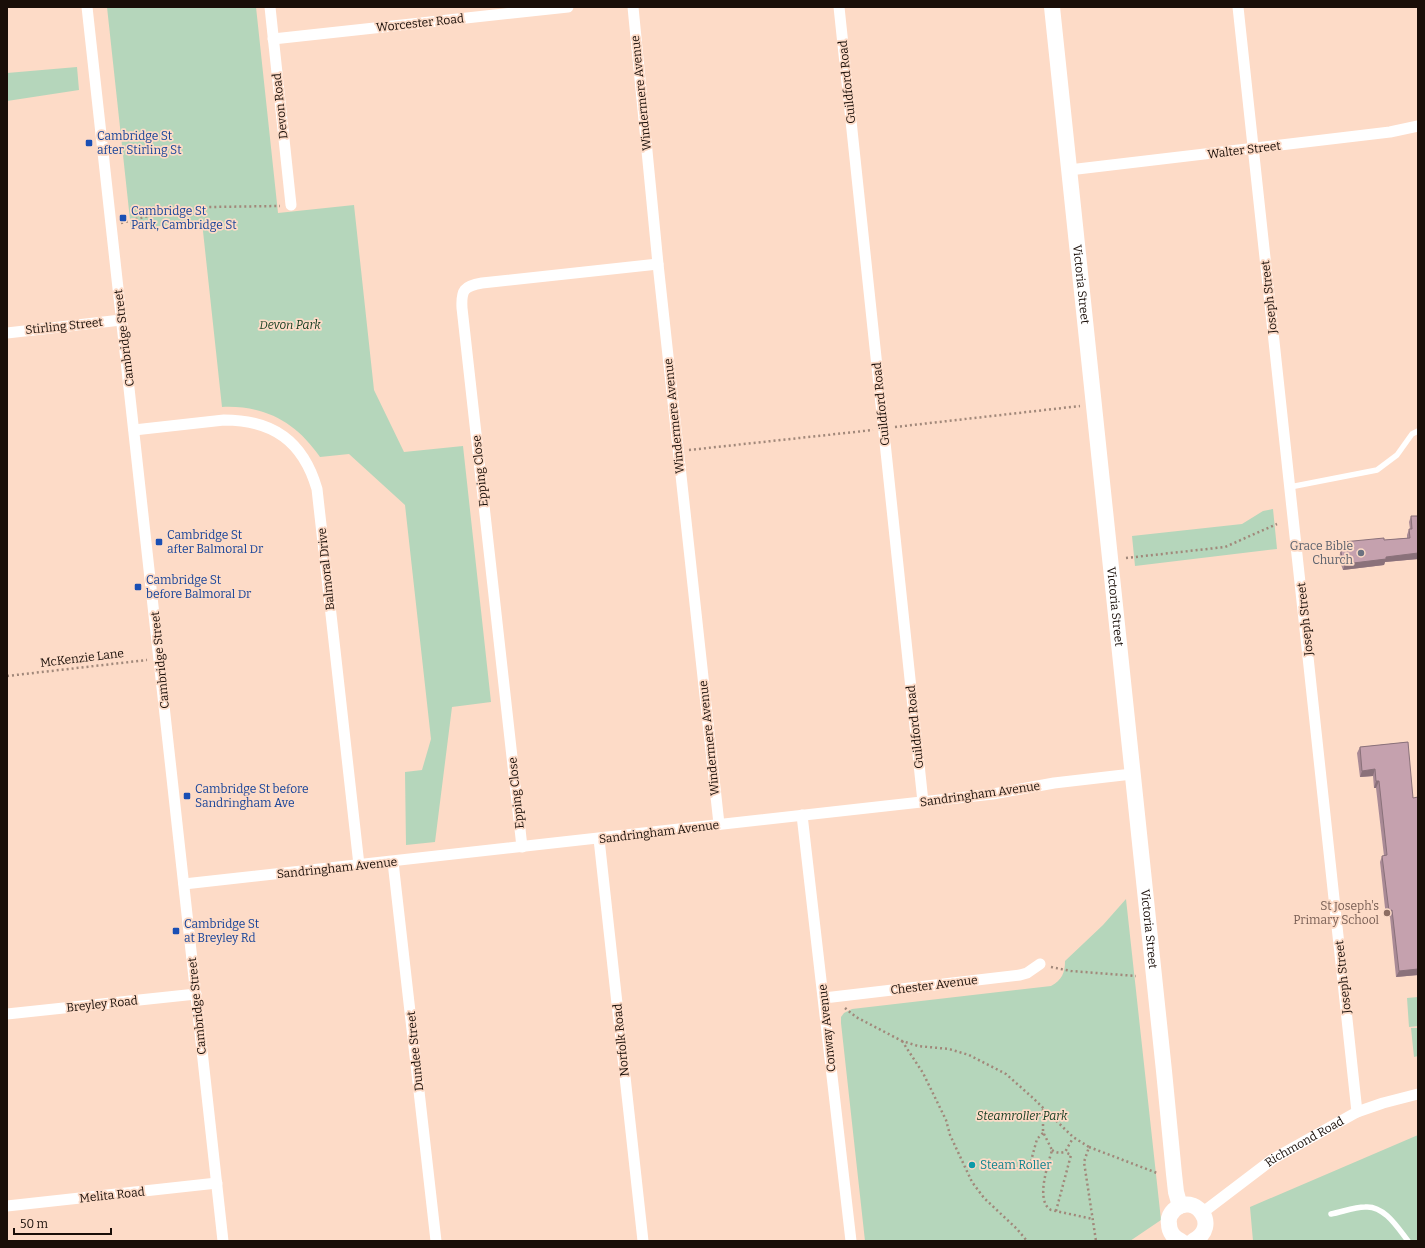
<svg xmlns="http://www.w3.org/2000/svg" width="1425" height="1248" viewBox="0 0 1425 1248" font-family="Bitter,serif">
	<rect width="100%" height="100%" fill="#fddbc7"/>
	<!-- green -->
	<path fill="#b5d6bb" d="M107 7H256L278 213 354 205 374 390 404 452 463 446 491 702 452 707 435 842 406 845 405 772 422 770 431 739 405 505 349 454 320 457C296 422 265 405 222 407L202 222 131 229Z
		M77 67 79 90 7 101V73Z
		M1273 509 1277 549 1135 566 1132 536 1242 524 1263 511Z
		M1126 899 1161 1220 1130 1241H865L841 1023V1017L844 1013 852 1009 1051 986C1062 980 1065 973 1065 961L1103 925Z
		M1418 997V1026L1409 1027 1407 998Z
		M1411 1028H1418V1056L1414 1057Z
		M1418 1135V1241H1253L1250 1207Z"/>
	<g fill="none" stroke-linecap="round" stroke-linejoin="round">
		<!-- path -->
		<path stroke="#a1887a" stroke-width="2.5" stroke-dasharray="2 3" stroke-linecap="butt" d="M121 223 168 211 208 207 280 206
			M895 427 1080 406
			M689 450 873 430
			M1126 558 1225 547 1277 524
			M7 676 147 660
			M1051 967 1071 971 1136 976
			M845 1008 856 1017 902 1041 918 1046 949 1049 969 1055 1006 1074 1033 1098 1073 1137 1089 1147 1084 1162 1096 1241
			M902 1041 923 1073 946 1120 950 1135 972 1182 984 1198 1017 1229 1027 1241
			M1043 1109V1132L1052 1150C1048 1165 1035 1201 1051 1210L1093 1219
			M1043 1133 1037 1139 1031 1161 1048 1165
			M1089 1147 1157 1173
			M1052 1150C1056 1153 1060 1153 1065 1152L1073 1138
			M1056 1211 1071 1155 1065 1152"/>
		<!-- lane -->
		<path stroke="#fff" stroke-width="5.5" d="M1290 487 1377 470 1397 455 1412 434 1418 431
			M1331 1214C1342 1212 1354 1207 1365 1207 1384 1205 1398 1228 1408 1241"/>
		<!-- street -->
		<g stroke="#fff" stroke-width="11">
			<path d="M87 7 223 1241"/>
			<path d="M270 7 291 205"/>
			<path d="M633 7 658 264 719 824"/>
			<path d="M839 7 923 802"/>
			<path d="M1238 7 1357 1112"/>
			<path d="M273 39 568 7"/>
			<path d="M1069 170 1390 132 1418 126"/>
			<path d="M7 333 121 320"/>
			<path d="M134 430 224 420C273 420 303 441 317 489L359 865"/>
			<path d="M802 815 851 1241"/>
			<path d="M599 839 643 1241"/>
			<path d="M522 847 462 308C461 290 464 286 482 283L658 264"/>
			<path d="M393 862 436 1241"/>
			<path d="M184 884 993 794 1054 783 1132 774"/>
			<path d="M824 998 1020 975 1027 973 1040 964"/>
			<path d="M7 1014 196 994"/>
			<path d="M7 1206 217 1183"/>
			<path id="s1" d="M1202 1213 1273 1159 1357 1112 1383 1103 1418 1094"/>
		</g>
		<!-- secondary -->
		<g stroke="#fff" stroke-width="16">
			<path id="s2" d="M1052 7 1164 1071 1174 1174 1176 1192 1180 1206"/>
			<path d="M1181 1241C1174 1238 1169 1232 1169 1224 1168 1219 1170 1214 1174 1210 1194 1191 1222 1226 1193 1241"/>
		</g>
	</g>
	<!-- wall -->
	<path fill="#a98a96" d="M1411 516 1418 559 1385 562 1384 565 1343 570 1339 559 1341 548 1343 542 1384 540 1407 538V535L1409 529H1410L1409 522Z
		M1408 742 1418 975 1396 977 1390 917H1386L1380 862 1382 856H1384L1376 788H1374L1373 776 1360 777 1357 753 1360 747Z"/>
	<!-- shaded-wall -->
	<path fill="#8a717a" d="M1418 553V559L1385 562 1384 565 1343 570 1345 564 1386 557Z
		M1375 769 1373 776 1360 777 1362 771Z
		M1376 781H1379L1376 788H1374Z
		M1392 910 1390 917H1386L1389 911Z
		M1418 969V975L1396 977 1399 971Z"/>
	<!-- building -->
	<path fill="#c5a1ae" stroke="#8a717a" d="M1411 516H1418V553L1386 557V559L1345 564 1341 553 1343 542 1384 538V540L1410 538 1409 529H1412Z
		M1408 742 1413 798 1418 797V969L1399 971 1392 910 1389 911 1382 856 1387 855 1379 781H1376L1375 769 1362 771 1360 747Z"/>
	<!-- markers -->
	<g fill="#1a4fb4" stroke="#fddbc7" stroke-width="1.5">
		<rect x="85" y="139" width="8" height="8" rx="2"/>
		<rect x="119" y="214" width="8" height="8" rx="2"/>
		<rect x="155" y="538" width="8" height="8" rx="2"/>
		<rect x="134" y="583" width="8" height="8" rx="2"/>
		<rect x="183" y="792" width="8" height="8" rx="2"/>
		<rect x="172" y="927" width="8" height="8" rx="2"/>
	</g>
	<circle fill="#6b7280" stroke="#fddbc7" stroke-width="1.5" cx="1361" cy="553" r="4"/>
	<circle fill="#8d6e63" stroke="#fddbc7" stroke-width="1.5" cx="1387" cy="913" r="4"/>
	<circle fill="#0f9aa8" stroke="#fddbc7" stroke-width="1.5" cx="972" cy="1165" r="4"/>
	<g text-anchor="middle" dominant-baseline="central" stroke-width="3.5" stroke-linejoin="round" paint-order="stroke">
		<!-- street labels -->
		<g font-size="12" fill="#190e08" stroke="#fddbc7">
			<text transform="translate(420 23) rotate(-6)">Worcester Road</text>
			<text transform="translate(847 82) rotate(-96)">Guildford Road</text>
			<text transform="translate(641 93) rotate(-96)">Windermere Avenue</text>
			<text transform="translate(280 106) rotate(-96)">Devon Road</text>
			<text transform="translate(1244 150) rotate(-7)">Walter Street</text>
			<text stroke="none"><textPath href="#s2" startOffset="279">Victoria Street</textPath></text>
			<text transform="translate(1269 297) rotate(-96)">Joseph Street</text>
			<text transform="translate(64 326) rotate(-6)">Stirling Street</text>
			<text transform="translate(124 338) rotate(-97)">Cambridge Street</text>
			<text transform="translate(881 404) rotate(-96)">Guildford Road</text>
			<text transform="translate(674 416) rotate(-96)">Windermere Avenue</text>
			<text transform="translate(480 471) rotate(-96)">Epping Close</text>
			<text transform="translate(326 569) rotate(-96)">Balmoral Drive</text>
			<text stroke="none"><textPath href="#s2" startOffset="603">Victoria Street</textPath></text>
			<text transform="translate(1305 619) rotate(-96)">Joseph Street</text>
			<text transform="translate(82 658) rotate(-7)">McKenzie Lane</text>
			<text transform="translate(160 660) rotate(-96)">Cambridge Street</text>
			<text transform="translate(915 727) rotate(-96)">Guildford Road</text>
			<text transform="translate(709 738) rotate(-96)">Windermere Avenue</text>
			<text transform="translate(516 793) rotate(-96)">Epping Close</text>
			<text transform="translate(980 794) rotate(-8)">Sandringham Avenue</text>
			<text transform="translate(659 832) rotate(-7)">Sandringham Avenue</text>
			<text transform="translate(337 868) rotate(-6)">Sandringham Avenue</text>
			<text stroke="none"><textPath href="#s2" startOffset="927">Victoria Street</textPath></text>
			<text transform="translate(1343 977) rotate(-96)">Joseph Street</text>
			<text transform="translate(934 985) rotate(-7)">Chester Avenue</text>
			<text transform="translate(102 1004) rotate(-6)">Breyley Road</text>
			<text transform="translate(197 1006) rotate(-96)">Cambridge Street</text>
			<text transform="translate(827 1028) rotate(-96)">Conway Avenue</text>
			<text transform="translate(621 1040) rotate(-96)">Norfolk Road</text>
			<text transform="translate(415 1051) rotate(-96)">Dundee Street</text>
			<text stroke="none"><textPath href="#s1" startOffset="125">Richmond Road</textPath></text>
			<text transform="translate(112 1195) rotate(-6)">Melita Road</text>
		</g>
		<!-- transit labels -->
		<g font-size="12" fill="#164399" stroke="#fddbc7" text-anchor="start">
			<text x="97" y="136">Cambridge St<tspan x="97" dy="14">after Stirling St</tspan></text>
			<text x="131" y="211">Cambridge St<tspan x="131" dy="14">Park, Cambridge St</tspan></text>
			<text x="167" y="535">Cambridge St<tspan x="167" dy="14">after Balmoral Dr</tspan></text>
			<text x="146" y="580">Cambridge St<tspan x="146" dy="14">before Balmoral Dr</tspan></text>
			<text x="195" y="789">Cambridge St before<tspan x="195" dy="14">Sandringham Ave</tspan></text>
			<text x="184" y="924">Cambridge St<tspan x="184" dy="14">at Breyley Rd</tspan></text>
		</g>
		<!-- park labels -->
		<g font-size="12" font-style="italic" fill="#133b1f" stroke="#fddbc7">
			<text x="290" y="325">Devon Park</text>
			<text x="1022" y="1116">Steamroller Park</text>
		</g>
		<!-- worship labels -->
		<g font-size="12" fill="#5b616d" stroke="#fddbc7" text-anchor="end">
			<text x="1353" y="546">Grace Bible<tspan x="1353" dy="14">Church</tspan></text>
		</g>
		<!-- education labels -->
		<g font-size="12" fill="#785e54" stroke="#fddbc7" text-anchor="end">
			<text x="1379" y="906">St Joseph's<tspan x="1379" dy="14">Primary School</tspan></text>
		</g>
		<!-- culture labels -->
		<g font-size="12" fill="#0d838f" stroke="#fddbc7" text-anchor="start">
			<text x="980" y="1165">Steam Roller</text>
		</g>
	</g>
	<!-- border -->
	<rect width="1425" height="1248" fill="none" stroke="#190e08" stroke-width="16"/>
	<!-- scale -->
	<path d="M14 1228v6h97v-6" fill="none" stroke="#190e08" stroke-width="2"/>
	<text x="20" y="1228" font-size="12" fill="#190e08" stroke="#fddbc7" stroke-width="3" paint-order="stroke">50 m</text>
</svg>
